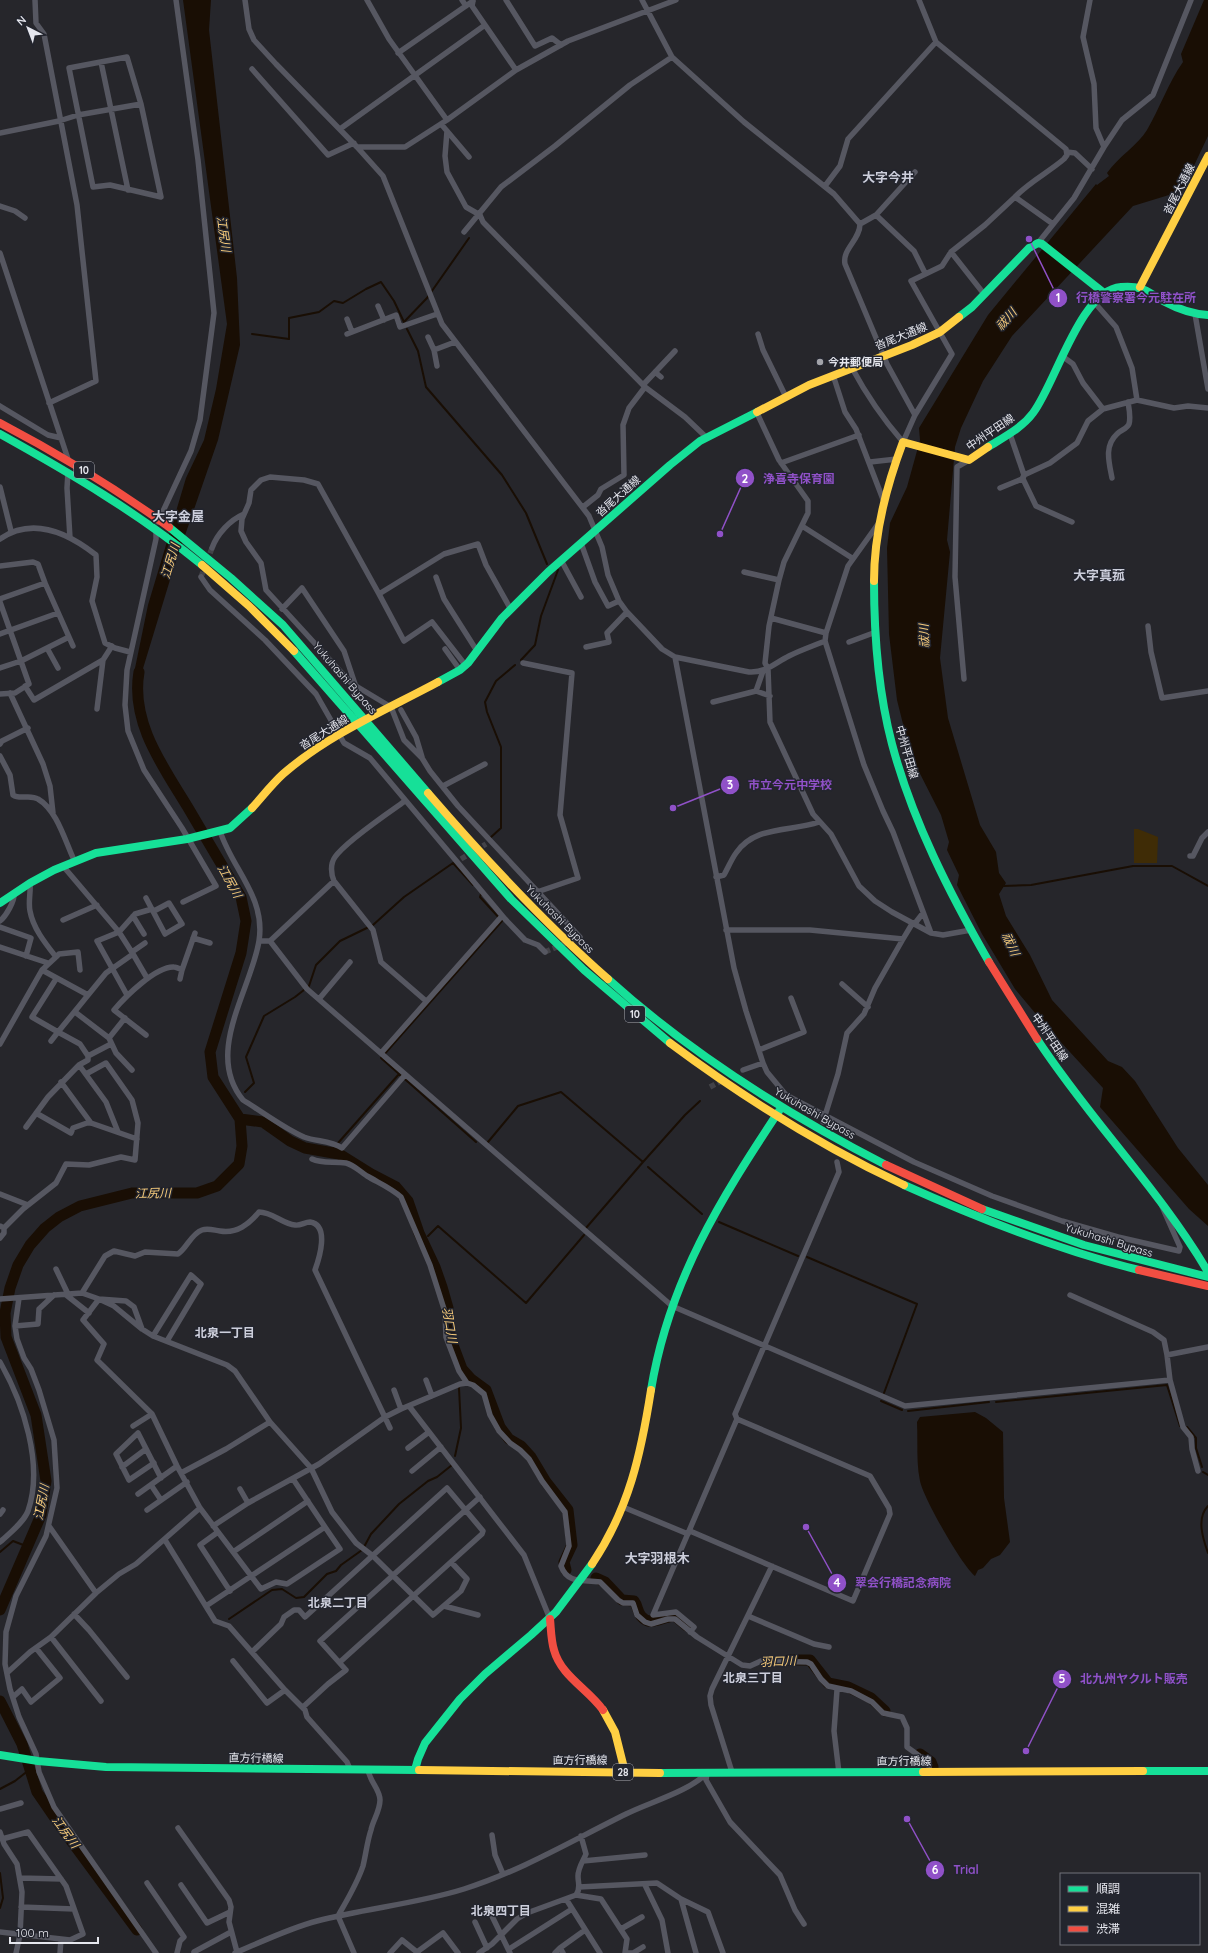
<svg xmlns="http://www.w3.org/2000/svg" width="1208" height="1953" viewBox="0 0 1208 1953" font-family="Quicksand,'Noto Sans JP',sans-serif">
	<rect width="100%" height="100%" fill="#26262b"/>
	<!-- green -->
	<path fill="#3f2c06" d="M1134 829H1138L1158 837 1157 863H1134Z"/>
	<!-- water -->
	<path fill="#190e04" d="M183 0H211L209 30 237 278 240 345 218 440 173 570 134 698 133 678 148 605 186 478 204 440 216 389 227 324Z
		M1204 0H1208V136L1182 191 1133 206 1012 336 983 381 961 428 955 447 947 540 950 552 940 658 948 718 980 825 996 852 999 873 1006 883 999 894 1006 916 1030 955 1052 1000 1108 1061 1122 1067 1135 1081 1178 1148 1208 1185V1226L1189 1209 1100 1107 1103 1088 1046 1026 1015 989 982 934 957 885 959 875 947 850 949 842 941 815 911 756 897 700 889 634 887 548 890 523 907 487 920 440 919 428 988 315 1096 184 1097 185 1109 176 1107 173C1118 157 1138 145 1147 130 1160 108 1168 83 1183 62L1181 54Z
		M975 1412 986 1418 1003 1432 1004 1498 1010 1542 1000 1555 991 1559 983 1568 978 1570 975 1576C962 1566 923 1497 920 1481 916 1462 918 1442 917 1422L920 1417Z"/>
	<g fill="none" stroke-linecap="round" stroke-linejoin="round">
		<!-- stream -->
		<path stroke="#190e04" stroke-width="2" d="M407 329 418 351 426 387 502 475 526 513 547 564
			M252 334 289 339V318L319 312 334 301 343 303 366 289 381 282 394 301 404 322 427 298 469 238
			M521 660 535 645 541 616 558 570
			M490 838 501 828V747L487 712 485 702 496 681 515 665
			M1003 886 1031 885 1133 866H1172L1208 886
			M245 1092 254 1083 246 1057 264 1016 295 997 309 986 316 965 340 941 373 925 404 897 453 863 473 885
			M476 1142 381 1058 502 921 480 897 481 894
			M488 1142 518 1106 561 1092 643 1162 685 1115 700 1101
			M331 1151 399 1074
			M648 1167 702 1214
			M719 1222 798 1256
			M586 1228 643 1162
			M428 1236 438 1226 526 1303 584 1235
			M807 1257 917 1304 884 1393
			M881 1401 902 1410
			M996 1402 1167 1385 1180 1426
			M908 1411 989 1402
			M1187 1427 1196 1438V1448L1202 1467
			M455 1456 461 1428 459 1388
			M1203 1472 1208 1475
			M1208 1506C1196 1518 1203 1539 1208 1553
			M364 1547 371 1534 399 1504 428 1481 437 1477 452 1465
			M0 1552 13 1541 26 1546
			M229 1619 272 1590 282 1589 296 1598 304 1597 327 1574 336 1571 341 1565 362 1550
			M0 1789 15 1781 29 1770
			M0 1873 3 1898 0 1908"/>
		<!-- river -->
		<path stroke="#190e04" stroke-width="11" d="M240 1119 263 1122 290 1141 305 1148 339 1154 371 1174 396 1187 408 1201 419 1233 435 1267 442 1287 448 1308 450 1337 462 1369 471 1379 486 1390 500 1427 509 1439 521 1446 531 1457 546 1482 568 1510 572 1545 564 1562 566 1570
			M596 1578 605 1582 622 1600 634 1601C638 1606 637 1611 641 1616 651 1628 662 1616 675 1616L687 1626
			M0 1610 41 1515 46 1481 36 1415 6 1337 5 1313 10 1288 18 1265 30 1245 45 1228 59 1217 80 1206 132 1193H197L217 1186 239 1164 242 1146 240 1119 213 1077 210 1052 241 953 246 921 241 897C224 869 207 840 190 811 165 769 130 724 139 672
			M789 1660H810L828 1683 848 1687 871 1698 885 1711
			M0 1701 22 1744 37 1792 61 1827 137 1930
			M920 1754 931 1762 933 1767"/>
		<!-- street-tunnel -->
		<path stroke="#434348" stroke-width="5.5" stroke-dasharray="5.5 3" stroke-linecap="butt" d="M201 577 212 548
			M461 859 486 844
			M545 952 580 937
			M710 1087 723 1080"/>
		<!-- street -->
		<path stroke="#565761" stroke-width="5.5" d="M35 0 36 23 44 34 77 205 96 381 49 403
			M245 0 249 29 254 40 276 64 357 147 383 176 442 324 589 516 602 547 608 575 619 601 627 612 662 649 675 657 749 672C766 673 775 663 789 656 801 650 813 646 825 641
			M367 0 389 39 447 120
			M462 0 466 6
			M506 0 535 46 552 38 561 45
			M642 0 672 57 744 122 834 194 860 224C860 240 842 249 845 264L887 364 915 415
			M919 0 936 42 1066 149 1067 155 1064 159C1049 172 1029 182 1015 197
			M1090 0 1083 37 1094 84 1096 128 1104 147
			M473 1 472 6 516 70
			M398 53 473 1
			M127 57 141 104 161 197 110 185 93 187 69 68Z
			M101 62 128 190
			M252 69 328 155 354 143
			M441 124 447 131 445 156 447 172 466 207 480 215
			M340 129 485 25
			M447 131 469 157
			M0 133 59 121 78 115 141 104
			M357 147H405L447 120 516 70 568 41 676 0
			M1067 152 1075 153 1092 169
			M825 186 840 166 848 139 936 42
			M0 206 15 211 25 218
			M480 215 483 222 645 387 685 417 706 437
			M876 215 914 251 925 273
			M860 224 876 215 915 172
			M464 232 501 187 555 146 630 85 672 57
			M1038 243 1074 198 1104 147 1122 120 1153 95 1191 0
			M951 252 984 294
			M0 253 68 459
			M1094 302 1116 327 1132 368 1137 400
			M378 306 384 320
			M1195 314 1208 389
			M347 319 352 332
			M347 334 396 315 400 327 437 314
			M758 334 763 350 786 397
			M428 337 434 350 455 342
			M434 350 437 366
			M1062 356 1073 364 1083 383 1103 409
			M852 368C866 394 883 419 903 442L915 415 952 354 911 281 942 266 951 252 985 225 1015 197 1053 224
			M655 372 661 377
			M833 375 845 412 856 429 884 502
			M643 385 675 351
			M0 406 48 435 61 438
			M757 413 779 460 808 501V513L784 562 779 580 769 626 765 663 768 669 770 722 813 814 831 834 859 886 875 901 892 912 931 933 943 935 971 930
			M1010 434 1024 475 1023 479 1036 506 1072 522
			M870 462 897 459
			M781 463 859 435
			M68 472 67 488 70 538
			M1112 478C1109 462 1104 446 1117 434 1121 430 1127 429 1129 424 1131 417 1129 408 1128 402
			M0 487 11 531
			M1000 488 1022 479 1024 475 1050 463 1077 443 1088 421 1103 409 1137 400 1174 408 1188 406 1208 408
			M583 507 598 495 601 489 624 475 623 425 629 408 645 387
			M158 522 191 451 200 420 214 313 198 160 176 0
			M878 524 848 566 826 633 825 641 864 765 883 811 893 832 931 933
			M802 526 852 558
			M156 530V539L127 670 125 705 128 731 144 770 182 828 216 886 183 902
			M0 539C33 516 68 533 96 555L97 577 92 601 105 643 115 648 130 652
			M581 543 595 582 608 606 619 601
			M212 548C217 534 230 520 244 514
			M561 560 581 597
			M0 566 33 562 38 564 45 583
			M744 572 779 580
			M201 577 210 590 265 640 316 694 344 743 370 758 505 919 525 940 538 945 545 952
			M436 577 444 599 477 651
			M379 594 318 484 304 480 270 477 261 480 251 490 249 503 242 519 241 531 246 542 261 563 266 590 351 683 391 707 404 740 422 758 430 771 458 806 580 937
			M0 599 45 583 73 646
			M0 602 29 684 15 693 0 694
			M282 609 302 588 344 651 355 684
			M771 618 826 633
			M1148 626 1151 652 1162 698 1208 691
			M0 634 58 613
			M849 642 876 632
			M586 647 609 642 607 633 627 612
			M47 648 58 668
			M445 649 460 670
			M675 657 734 968 746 1011 763 1063 767 1072 786 1095 914 1162 992 1196 1062 1221 1118 1237 1179 1251 1180 1247 1160 1202
			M523 663 572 673 560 815 578 878 537 892
			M466 666 432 622 404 641 379 594 444 554 478 544 486 565 510 608
			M0 668 21 661 69 637
			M964 679 955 577 957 467 969 460
			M25 686 34 700 103 660 112 646
			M756 691 770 696
			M10 693 43 764 50 786 53 813
			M713 702 756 691 763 671
			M97 709 103 660
			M401 710 416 737 422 757
			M0 744 2 741 28 728
			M0 756 10 775 13 795C20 800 30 794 38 799 57 810 65 841 74 860
			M443 786 485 764
			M405 801C388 813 345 842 335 857 330 864 331 874 334 881L373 930 381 962 426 1001
			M220 831C232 869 266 897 259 941 251 990 204 1053 243 1100 261 1111 285 1129 304 1137 317 1142 330 1140 342 1148L405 1075
			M1190 856H1193L1202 838 1208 832
			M63 866 119 932 133 954 106 973 58 1032 80 1044 88 1056V1060L79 1065
			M716 877 724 875C728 868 731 860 736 853 755 825 791 832 819 822
			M146 898 165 934 182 924 169 903 154 911
			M133 916 144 934
			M63 920 97 905
			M0 921C6 916 15 901 14 893
			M0 927 31 938 26 956
			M726 930H810L903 939
			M193 938 210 943
			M259 941H270L334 881
			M270 941 307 989 672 1306 905 1406 1170 1380 1167 1355
			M0 947 48 963
			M132 952 145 943
			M133 954 147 978
			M56 957 59 954 78 952 80 970
			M42 970 88 995
			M180 979 182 970
			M842 984 868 1007
			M127 995 97 941 119 932 135 914 152 909
			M319 999 350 962
			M75 1012 109 1038 116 1053 132 1070
			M146 1035 114 1010C125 997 156 966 174 967 176 967 180 969 182 970L195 933
			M109 1038 125 1018
			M51 1041 58 1032 32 1017 56 979
			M0 1044 42 970 56 957C45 943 33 928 30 911 28 902 31 892 30 883
			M759 1050 804 1032 791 998
			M381 1053 502 916
			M88 1056 111 1044
			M743 1070 763 1063
			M61 1082 91 1123
			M36 1113 71 1133 73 1128 87 1123H91L137 1139
			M823 1122 838 1074 847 1033 864 1014 875 988 903 939 912 924 916 922 923 913
			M26 1127 48 1097 79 1065 106 1102 118 1132
			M312 1159C322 1164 334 1161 346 1163 354 1165 359 1171 367 1176 379 1183 391 1188 401 1197L430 1265 445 1312 446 1337 459 1371 467 1383
			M0 1194 28 1205
			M0 1226 4 1228 23 1209 56 1183 66 1164 89 1165 121 1157 135 1160 138 1123 132 1100 106 1063 86 1074
			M0 1238 4 1233V1228
			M56 1269 68 1294
			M82 1293 105 1256 114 1251 135 1256 145 1252 178 1254C187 1248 191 1234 202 1230 208 1228 213 1230 220 1231 237 1234 249 1224 259 1212 272 1212 283 1224 295 1225 300 1226 305 1222 310 1222 330 1225 319 1259 315 1270L390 1428
			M65 1294 89 1313
			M1070 1295 1153 1332 1164 1340 1167 1355 1208 1347
			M19 1298 15 1326 17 1339 24 1358 31 1369 39 1390 54 1440 57 1488 46 1536 16 1596 6 1632 5 1664 10 1689 19 1717 36 1754 39 1772 54 1807 156 1953
			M0 1299 82 1293 99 1299 126 1301 134 1307 142 1329 153 1336 227 1365 235 1371 270 1422 311 1468 332 1512 356 1543 373 1556 433 1615 461 1591 467 1579 451 1562
			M15 1326 38 1324 39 1309 54 1295
			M142 1329 114 1306 99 1299 83 1320 104 1344 97 1360 152 1414 177 1466 200 1508 261 1589 276 1582 287 1584 340 1549 325 1527
			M153 1336 191 1275 201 1284 167 1341
			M0 1362C23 1402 44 1465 28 1511 24 1522 9 1534 0 1542
			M426 1380 432 1396
			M1170 1380 1183 1427 1191 1437 1192 1449 1198 1471
			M394 1390 401 1409
			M409 1406 524 1555 550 1619
			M133 1426 152 1414
			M408 1448 429 1432
			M154 1463 129 1480 116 1454 138 1433 161 1478
			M122 1467 146 1449
			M412 1471 441 1447
			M181 1473 226 1449 270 1422
			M151 1485 161 1500
			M240 1489 248 1503
			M138 1494 177 1466
			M623 1507 688 1534
			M147 1510 187 1482
			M0 1514 3 1510
			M49 1526 96 1593
			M213 1526 248 1503 319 1464 385 1417 401 1409 460 1384 467 1383 473 1385 484 1394 490 1415 499 1431 510 1443 520 1450 529 1459 542 1481 565 1512 569 1546 561 1566C568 1585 584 1579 600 1582L618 1600 623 1603H633L637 1615 645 1622 651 1624 668 1619H675L697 1637 742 1665 750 1666 761 1661 807 1662 811 1664 821 1679 828 1686 851 1691 872 1702 883 1713 902 1717 907 1728V1747L929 1763V1772
			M690 1531 853 1601 890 1514 889 1508 870 1476 737 1419 735 1414 839 1172 837 1162
			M218 1532 200 1545 230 1591
			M165 1540 215 1621 229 1626 285 1690 305 1710 307 1717 347 1762 350 1769
			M233 1552 308 1501
			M206 1606 325 1527 293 1479
			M444 1606 478 1615
			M74 1614 89 1630 127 1677
			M748 1616 814 1644 829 1647
			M690 1632 694 1627 676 1612 653 1615 737 1419
			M51 1637 101 1701
			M253 1651 281 1624 284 1617 294 1610H299L305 1617 447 1488 483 1531 482 1534 340 1662
			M233 1661 267 1703 285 1690
			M8 1672 30 1652 51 1637 96 1593 119 1574 136 1564 200 1508
			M837 1690 834 1731 839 1773
			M13 1697 22 1689 31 1702 60 1678 36 1648
			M303 1707 328 1684 346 1670 320 1641 480 1497
			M732 1772 711 1705 710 1696 712 1689 772 1566
			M707 1773 706 1780 730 1822 780 1875 795 1910 804 1924
			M0 1809 21 1803
			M178 1828 229 1900 231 1907 229 1922 237 1952
			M0 1832 4 1844 17 1864 22 1892 20 1935 16 1953
			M492 1835 495 1855 503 1874
			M583 1861 645 1855
			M20 1878 61 1879
			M147 1883 184 1937 180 1941 177 1953
			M181 1885 207 1923 230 1912
			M645 1885 662 1920 668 1953
			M579 1887 657 1883 681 1899 708 1912 723 1953
			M576 1895 601 1899 627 1939 625 1953
			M566 1899 600 1953
			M681 1899 696 1953
			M21 1907 74 1909
			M489 1910 510 1953
			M338 1916C347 1900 357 1884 363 1866 366 1854 367 1842 371 1830 373 1820 380 1811 380 1800 380 1789 369 1781 368 1769
			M338 1916 354 1953
			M475 1922 487 1948
			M621 1929 642 1917
			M0 1932 70 1940 83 1934 66 1886 28 1832 2 1839
			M560 1948 585 1930
			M509 1949 572 1909
			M417 1952 443 1933 458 1953
			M60 1953 61 1939
			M195 1953 194 1952 231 1932
			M235 1953C261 1942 290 1928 317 1921 366 1908 416 1904 464 1889 521 1871 573 1840 626 1814 650 1802 688 1792 707 1773
			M390 1953 402 1940 418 1953
			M479 1953 492 1944 517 1919 527 1913 576 1895C581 1889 578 1883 578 1876 578 1868 583 1861 586 1854L581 1836
			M555 1953 560 1948 563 1953
			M625 1953H633L643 1947"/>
		<!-- fast -->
		<path stroke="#16e098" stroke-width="8" d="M959 317 972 307 1029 248 1038 243 1042 244 1104 293
			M0 434C70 473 140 514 202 565
			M988 447C1004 437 1022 428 1033 413 1056 383 1080 290 1121 287 1143 285 1147 292 1165 302 1178 309 1193 314 1208 315
			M169 527 231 578 283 625 428 793
			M874 581C874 636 878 691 892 744 912 820 950 894 989 962
			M294 651 511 899 584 970 670 1043
			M438 682 460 670 468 663 502 618 548 572 670 465 700 441 757 412
			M0 903 30 883 54 870 96 853 187 839 230 828 252 808
			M608 979C691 1054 787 1114 886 1165
			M1037 1039C1090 1120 1159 1189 1208 1272
			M904 1185C980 1219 1058 1250 1139 1270
			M982 1209 1084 1245 1208 1277
			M651 1390C669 1281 720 1200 779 1111
			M0 1755 38 1761 106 1767 419 1770
			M415 1770 418 1759 425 1743 460 1699 485 1674 531 1635 556 1612 592 1564
			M1143 1771H1208
			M660 1773 923 1772"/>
		<!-- slow -->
		<path stroke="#ffcf43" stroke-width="8" d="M1140 287 1208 156
			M757 412 809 385 912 345 940 332 959 317
			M202 565 249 606 294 651
			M874 581C874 533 886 487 903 442L969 460 988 447
			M428 793C485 859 543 922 608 979
			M252 808C262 797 272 784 283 774 329 734 386 710 438 682
			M670 1043C744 1098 821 1146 904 1185
			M592 1564C629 1509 641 1454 651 1390
			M603 1710 615 1732 625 1772
			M419 1770 660 1773
			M923 1772 1143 1771"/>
		<!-- jam -->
		<path stroke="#f24e42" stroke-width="8" d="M0 423C59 454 115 488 169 527
			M989 962 1037 1039
			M886 1165 982 1209
			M1139 1270 1208 1286
			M550 1619C551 1629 551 1640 554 1650 561 1676 588 1689 603 1710"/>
	</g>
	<!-- markers -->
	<circle fill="#a2a3a9" stroke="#23252e" stroke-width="1.5" cx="820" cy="362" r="4"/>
	<g text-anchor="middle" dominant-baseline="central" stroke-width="3" stroke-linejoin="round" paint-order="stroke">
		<!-- shield labels -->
		<g fill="#23252e" stroke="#abacb4" stroke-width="1">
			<rect x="74" y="462" width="20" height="16" rx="3"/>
			<rect x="625" y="1006" width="20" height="16" rx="3"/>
			<rect x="613" y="1764" width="20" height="16" rx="3"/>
		</g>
		<g font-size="10" font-weight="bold" fill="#e5e6ed">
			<text x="84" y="470">10</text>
			<text x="635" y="1014">10</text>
			<text x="623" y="1772">28</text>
		</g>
		<!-- street labels -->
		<g font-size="11" fill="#e5e6ed" stroke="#23252e">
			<text transform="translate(1179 189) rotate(-63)">沓尾大通線</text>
			<text transform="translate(901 336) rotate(-22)">沓尾大通線</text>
			<text transform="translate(990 432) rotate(-34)">中州平田線</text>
			<text transform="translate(618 496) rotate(-42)">沓尾大通線</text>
			<text transform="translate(345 678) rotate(49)">Yukuhashi Bypass</text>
			<text transform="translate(324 732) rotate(-32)">沓尾大通線</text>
			<text transform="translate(907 752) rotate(74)">中州平田線</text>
			<text transform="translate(560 919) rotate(45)">Yukuhashi Bypass</text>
			<text transform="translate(1050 1037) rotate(56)">中州平田線</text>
			<text transform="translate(815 1113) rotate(30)">Yukuhashi Bypass</text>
			<text transform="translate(1109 1240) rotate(17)">Yukuhashi Bypass</text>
			<text transform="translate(256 1758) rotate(1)">直方行橋線</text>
			<text x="580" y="1760">直方行橋線</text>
			<text x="904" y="1761">直方行橋線</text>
		</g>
		<!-- poi labels -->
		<g font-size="11" font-weight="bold" fill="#e5e6ed" stroke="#23252e" text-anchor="start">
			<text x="828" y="362">今井郵便局</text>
		</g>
		<!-- water labels -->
		<g font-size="12" font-style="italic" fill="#f7cb7a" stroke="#23252e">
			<text transform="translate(224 234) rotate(82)">江尻川</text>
			<text transform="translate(1006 319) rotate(-48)">祓川</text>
			<text transform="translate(170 561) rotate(-73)">江尻川</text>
			<text transform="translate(924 636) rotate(-93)">祓川</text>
			<text transform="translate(230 881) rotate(61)">江尻川</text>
			<text transform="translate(1011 944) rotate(65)">祓川</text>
			<text transform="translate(153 1193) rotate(-1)">江尻川</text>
			<text transform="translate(450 1325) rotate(80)">羽口川</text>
			<text transform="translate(41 1502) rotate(-79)">江尻川</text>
			<text transform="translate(778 1661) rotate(-2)">羽口川</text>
			<text transform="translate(66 1832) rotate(54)">江尻川</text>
		</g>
		<!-- neighbourhood labels -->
		<g font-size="12" font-weight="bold" fill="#cccedb" stroke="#23252e">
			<text x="225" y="1332">北泉一丁目</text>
			<text x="338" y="1602">北泉二丁目</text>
			<text x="753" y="1677">北泉三丁目</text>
			<text x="501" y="1910">北泉四丁目</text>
		</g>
		<!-- quarter labels -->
		<g font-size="13" font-weight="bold" fill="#cccedb" stroke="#23252e">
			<text x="888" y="177">大字今井</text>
			<text x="178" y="516">大字金屋</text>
			<text x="1099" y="575">大字真菰</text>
			<text x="657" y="1558">大字羽根木</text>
		</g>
	</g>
	<!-- callouts -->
	<path fill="none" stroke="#9051c8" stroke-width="1.5" d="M1029 239L1058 298M720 534L745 478M673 808L730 785M806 1527L837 1583M1026 1751L1062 1679M907 1819L935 1870"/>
	<g fill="#9051c8" stroke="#23252e" stroke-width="1.5">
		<circle cx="1029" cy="239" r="4"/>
		<circle cx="720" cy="534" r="4"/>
		<circle cx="673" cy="808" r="4"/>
		<circle cx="806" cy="1527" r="4"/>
		<circle cx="1026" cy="1751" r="4"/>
		<circle cx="907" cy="1819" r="4"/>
		<circle cx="1058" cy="298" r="10"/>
		<circle cx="745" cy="478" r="10"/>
		<circle cx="730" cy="785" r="10"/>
		<circle cx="837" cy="1583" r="10"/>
		<circle cx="1062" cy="1679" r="10"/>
		<circle cx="935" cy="1870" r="10"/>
	</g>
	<g font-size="12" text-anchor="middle" font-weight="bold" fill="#fff">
		<text x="1058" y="302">1</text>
		<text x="745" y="483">2</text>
		<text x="730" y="789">3</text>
		<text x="837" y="1587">4</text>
		<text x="1062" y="1683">5</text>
		<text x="935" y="1874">6</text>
	</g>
	<g font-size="12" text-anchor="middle" font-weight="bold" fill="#9051c8" stroke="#23252e" stroke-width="3" stroke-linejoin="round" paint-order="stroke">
		<text x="1136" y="302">行橋警察署今元駐在所</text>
		<text x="799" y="483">浄喜寺保育園</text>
		<text x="790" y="789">市立今元中学校</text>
		<text x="903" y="1587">翠会行橋記念病院</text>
		<text x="1134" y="1683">北九州ヤクルト販売</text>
		<text x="966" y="1874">Trial</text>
	</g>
	<!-- legend -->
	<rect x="1060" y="1873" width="140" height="72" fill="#23252e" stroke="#71727a"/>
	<rect x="1068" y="1886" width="20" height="6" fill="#16e098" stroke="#71727a"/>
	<text x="1096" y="1893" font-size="12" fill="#e5e6ed">順調</text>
	<rect x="1068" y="1906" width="20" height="6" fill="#ffcf43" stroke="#71727a"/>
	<text x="1096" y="1913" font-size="12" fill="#e5e6ed">混雑</text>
	<rect x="1068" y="1926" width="20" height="6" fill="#f24e42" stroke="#71727a"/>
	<text x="1096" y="1933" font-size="12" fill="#e5e6ed">渋滞</text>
	<!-- north arrow -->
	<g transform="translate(28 28) rotate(318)" stroke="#23252e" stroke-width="3" paint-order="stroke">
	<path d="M0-3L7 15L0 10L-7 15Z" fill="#e5e6ed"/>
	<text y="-6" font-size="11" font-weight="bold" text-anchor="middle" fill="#e5e6ed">N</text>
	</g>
	<!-- scale -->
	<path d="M10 1937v6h88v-6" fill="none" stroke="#e5e6ed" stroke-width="2"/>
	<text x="16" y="1937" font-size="12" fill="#e5e6ed" stroke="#23252e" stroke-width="3" paint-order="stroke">100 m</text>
</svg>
